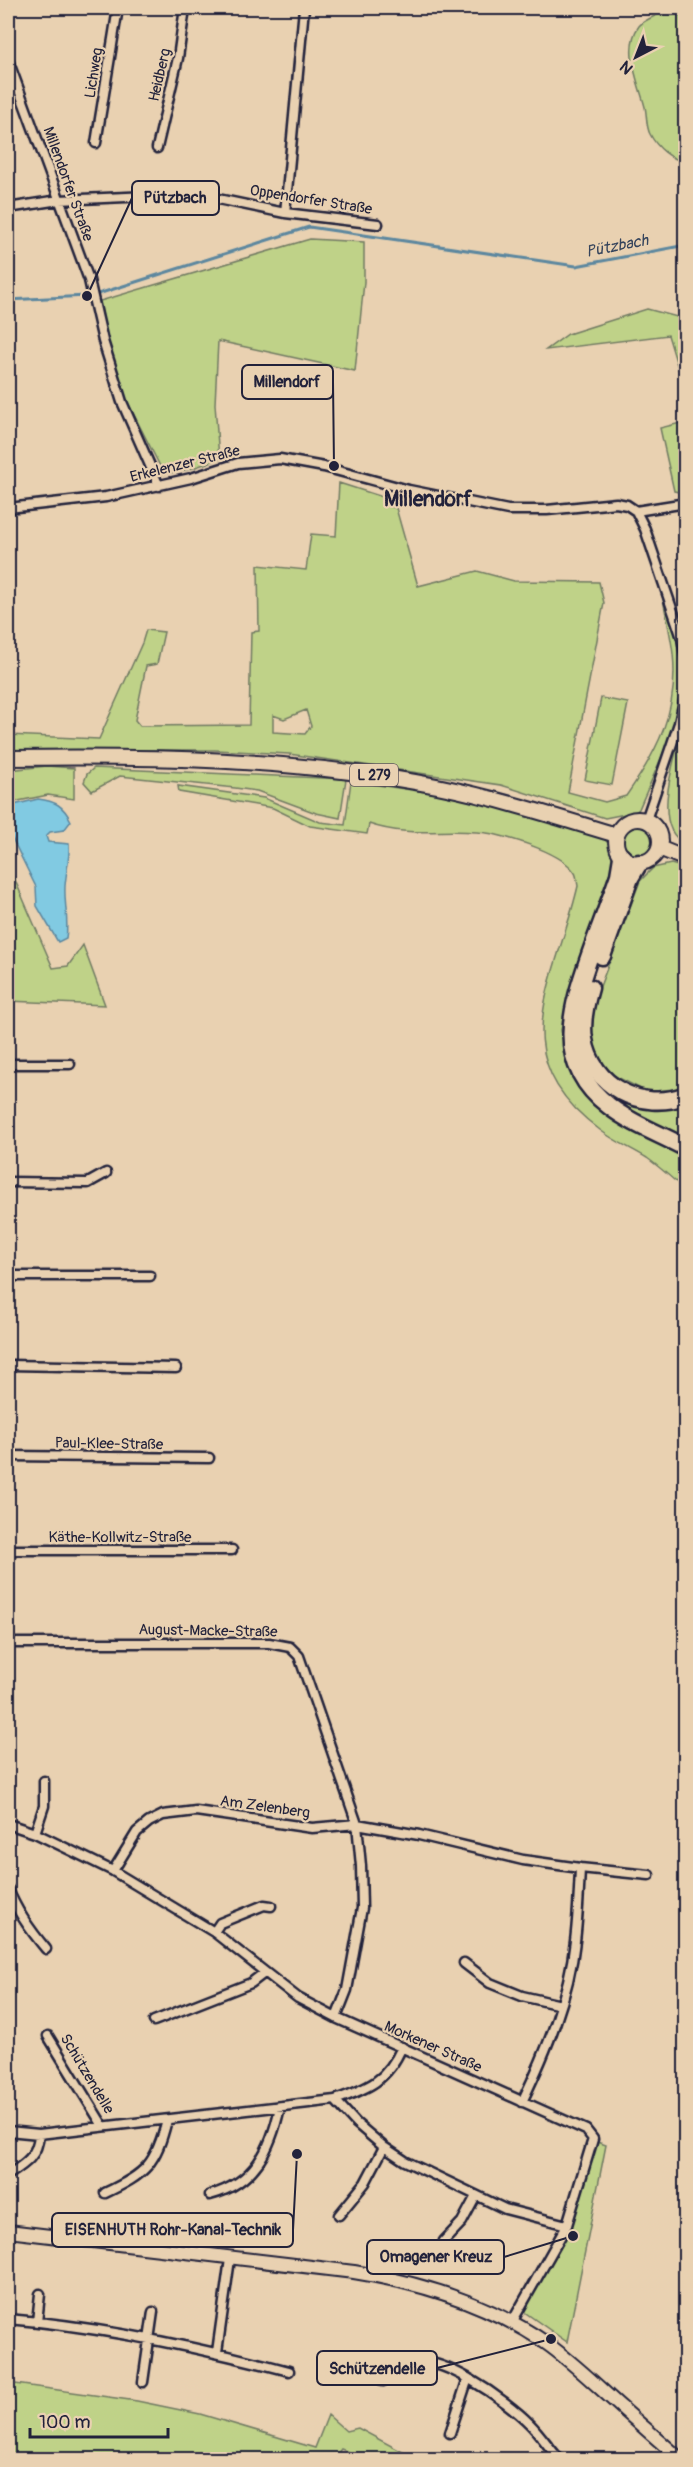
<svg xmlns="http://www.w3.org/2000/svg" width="693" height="2467" viewBox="0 0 693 2467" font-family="Pangolin,sans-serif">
	<rect width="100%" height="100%" fill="#e9d1b1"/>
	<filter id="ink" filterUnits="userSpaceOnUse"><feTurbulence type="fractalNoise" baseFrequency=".0167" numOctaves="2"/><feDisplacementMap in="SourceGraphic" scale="12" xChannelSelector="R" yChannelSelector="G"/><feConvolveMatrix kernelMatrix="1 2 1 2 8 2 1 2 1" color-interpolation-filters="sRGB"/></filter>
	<g filter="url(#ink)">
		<!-- green -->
		<path fill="#bfd288" stroke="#707a62" stroke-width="1.5" fill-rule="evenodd" d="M659 14 685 15V162C671 159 657 148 650 134 646 127 647 115 645 107 639 83 622 49 639 26 643 21 653 17 659 14Z
			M310 239 364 242V282L355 371 218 341 215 404 219 459 190 469 164 474 126 399 106 335 100 301Z
			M647 309 685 319V391L668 335 546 350 568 334Z
			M685 422H686L685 493 674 491 660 428Z
			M339 483 386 498V505L396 508 418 586 477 571 514 581 599 582 604 603 568 792 605 802 626 796C657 752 679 710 673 654 671 636 666 617 663 599L667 604C672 625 680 646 682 667 686 713 656 768 639 809L635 812 605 818 501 785 289 754 215 750H8V735L99 739 142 643 146 630 164 632 157 664 146 666 135 720 140 726 249 725 251 632 259 631 258 565 306 570 311 534 336 536ZM306 710 311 726 305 734 273 732V715L284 719Z
			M601 698 628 703 612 785 585 780Z
			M685 719 686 843H685C648 828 678 748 685 719Z
			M47 766 74 768V799L48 795 8 803V770Z
			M94 768 346 779 340 818 316 813 257 791 235 788 120 776 92 791 84 782 87 774Z
			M351 781 479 800 603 837 611 847 614 860 569 996 561 1030 567 1065 587 1097 607 1116 685 1157V1190C673 1179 661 1168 647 1158 631 1148 614 1141 600 1130 499 1055 556 982 578 886 577 882 577 876 575 873 563 853 514 839 493 834 452 826 412 839 369 824L367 834 310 826 273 808 179 792 178 786 264 798 320 822 345 825Z
			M617 840a20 20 0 1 1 40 0a20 20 0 1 1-40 0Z
			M8 864 53 968 68 966 83 945 105 1005 8 1001Z
			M671 864 685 868V1085L682 1088 647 1092 611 1074 598 1057 590 1031 593 1005 640 881 653 868Z
			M586 1073 602 1081 685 1101V1143L613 1103Z
			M597 2142 606 2145 567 2342 523 2311 567 2236Z
			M8 2383 137 2401 200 2414 315 2448 328 2415 346 2431 358 2428 410 2456 404 2459 394 2456C372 2462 362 2458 341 2449L332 2460 8 2459Z"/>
		<!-- water -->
		<path fill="#81cae2" stroke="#5b879f" stroke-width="1.5" d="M38 799C55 801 63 805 71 821L64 830 50 832 46 836 48 842 69 844C70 858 66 872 65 886 64 904 69 921 66 938L58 942 37 906 36 887 8 830V811L10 806Z"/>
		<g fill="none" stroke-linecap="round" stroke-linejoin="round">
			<!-- stream -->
			<path stroke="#5b879f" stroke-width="3" d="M98 294 309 227 576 266 686 245
				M8 300 87 296"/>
			<defs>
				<path id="street" d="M8 60 89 280 103 341 122 402 159 486
					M96 143 118 8
					M157 148 178 58 185 8
					M8 208 59 200 194 194 285 213 378 224
					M285 213 304 8
					M8 508 106 497 191 478 238 463 280 459 324 467 409 490 508 510H547L616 503 627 505 636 511 645 529 682 638 686 660
					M636 511 686 503
					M646 820 679 723 686 692
					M8 1064H70
					M8 1182 88 1183 106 1173
					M8 1276H150
					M8 1365 176 1368
					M8 1456 209 1458
					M8 1550H232
					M8 1643H269L290 1647 299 1656 357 1824 361 1866 362 1908 347 1990 336 2018
					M8 1824 35 1833 113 1871 214 1932 298 1998 336 2018 586 2130 593 2139 567 2225 512 2322
					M35 1833 44 1806V1781
					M580 1868 649 1875
					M113 1871 137 1832 149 1822 163 1815 196 1811 312 1828 357 1824 419 1835 523 1860 580 1868C579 1892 578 1917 575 1941 569 1997 546 2052 522 2102
					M8 1889C17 1912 30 1930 46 1949
					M214 1932 220 1923 264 1905 271 1906
					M464 1963 490 1983 522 1996 561 2005
					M154 2021 251 1983 264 1973
					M48 2036 103 2126
					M335 2100 356 2123 384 2147 405 2161 505 2209 567 2225
					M8 2131 39 2134 335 2100C369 2088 387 2081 402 2047
					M8 2175C25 2164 38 2156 39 2134
					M105 2193C146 2174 156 2164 167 2120
					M210 2195C255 2183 271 2149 280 2107
					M339 2215 365 2183 384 2147
					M444 2241 462 2222 476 2196
					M8 2319C103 2327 197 2347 289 2371
					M37 2322 40 2294
					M217 2352 230 2259
					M383 2381C389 2373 394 2367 404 2363 439 2351 506 2400 530 2424 541 2435 549 2448 560 2460
					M143 2382 153 2312
					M450 2433 468 2378"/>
				<path id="secondary" d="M8 2231 354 2272C422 2283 488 2303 546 2343 573 2362 597 2386 622 2408 641 2425 661 2442 681 2460"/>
				<path id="primary" d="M8 758C151 756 295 758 437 786 497 798 557 817 616 835
					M616 841a22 22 0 1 1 44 0a22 22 0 1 1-44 0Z
					M659 848 686 859"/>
				<path id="highway" d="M622 857 619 875C610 901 600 927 591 952 571 1009 553 1063 609 1106 632 1124 660 1134 686 1148
					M602 956 630 878 639 863
					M590 988C585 1005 581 1022 584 1039 591 1086 642 1113 686 1095"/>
			</defs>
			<!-- street casing -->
			<use href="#street" stroke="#22223b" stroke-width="13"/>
			<!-- secondary casing -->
			<use href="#secondary" stroke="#22223b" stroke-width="16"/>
			<!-- primary casing -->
			<use href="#primary" stroke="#22223b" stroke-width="18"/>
			<!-- highway casing -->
			<use href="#highway" stroke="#22223b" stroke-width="21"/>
			<!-- street -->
			<use href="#street" stroke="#e9d1b1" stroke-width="8"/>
			<!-- secondary -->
			<use href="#secondary" stroke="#e9d1b1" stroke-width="12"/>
			<!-- primary -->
			<use href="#primary" stroke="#e9d1b1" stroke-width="14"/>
			<!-- highway -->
			<use href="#highway" stroke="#e9d1b1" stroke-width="16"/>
		</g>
	</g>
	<g text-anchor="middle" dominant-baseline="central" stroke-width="4.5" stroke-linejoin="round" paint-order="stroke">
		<!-- shield labels -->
		<rect fill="#e9d1b1" stroke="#5e565e" stroke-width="1.5" x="350" y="764" width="48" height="22" rx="4.5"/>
		<g font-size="14" font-weight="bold" fill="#22223b">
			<text x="374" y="775">L 279</text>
		</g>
		<!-- street labels -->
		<g font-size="15" fill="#22223b" stroke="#e9d1b1">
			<text transform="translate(94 73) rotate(-81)">Lichweg</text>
			<text transform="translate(160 75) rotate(-77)">Heidberg</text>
			<text transform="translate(68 184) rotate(70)">Millendorfer Straße</text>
			<text transform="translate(311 200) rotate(9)">Oppendorfer Straße</text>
			<text transform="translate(185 464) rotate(-14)">Erkelenzer Straße</text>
			<text transform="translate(109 1444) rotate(1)">Paul-Klee-Straße</text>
			<text x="120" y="1537">Käthe-Kollwitz-Straße</text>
			<text transform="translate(208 1631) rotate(1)">August-Macke-Straße</text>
			<text transform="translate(265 1807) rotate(8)">Am Zelenberg</text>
			<text transform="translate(433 2047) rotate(24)">Morkener Straße</text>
			<text transform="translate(87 2074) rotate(59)">Schützendelle</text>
		</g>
		<!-- water labels -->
		<g font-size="16" font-style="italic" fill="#35445c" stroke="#e9d1b1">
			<text transform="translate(617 246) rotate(-11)">Pützbach</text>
		</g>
		<!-- district labels -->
		<g font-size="21" font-weight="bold" fill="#22223b" stroke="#e9d1b1">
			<text x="428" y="499">Millendorf</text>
		</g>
	</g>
	<!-- callouts -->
	<path fill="none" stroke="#22223b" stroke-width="2" d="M87 296L132 198M334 466L333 382M297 2154L293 2230M573 2236L504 2257M551 2339L437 2368"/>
	<g fill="#22223b" stroke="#e9d1b1" stroke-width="2">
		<circle cx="87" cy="296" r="6"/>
		<circle cx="334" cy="466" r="6"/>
		<circle cx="297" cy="2154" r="6"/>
		<circle cx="573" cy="2236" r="6"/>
		<circle cx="551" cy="2339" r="6"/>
	</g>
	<g fill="#e9d1b1" stroke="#22223b" stroke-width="2">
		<rect x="132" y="181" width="87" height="34" rx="6"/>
		<rect x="242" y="365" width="91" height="34" rx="6"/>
		<rect x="52" y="2213" width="241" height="34" rx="6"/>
		<rect x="367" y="2240" width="137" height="34" rx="6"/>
		<rect x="317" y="2351" width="120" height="34" rx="6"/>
	</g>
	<g font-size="16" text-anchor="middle" font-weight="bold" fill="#22223b">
		<text x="175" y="203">Pützbach</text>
		<text x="287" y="387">Millendorf</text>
		<text x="173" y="2235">EISENHUTH Rohr-Kanal-Technik</text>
		<text x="436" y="2262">Omagener Kreuz</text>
		<text x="377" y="2374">Schützendelle</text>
	</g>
	<!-- margin -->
	<rect width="693" height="2467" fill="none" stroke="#e9d1b1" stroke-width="30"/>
	<rect x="15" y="15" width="663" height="2437" fill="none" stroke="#22223b" stroke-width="2" filter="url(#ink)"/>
	<!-- north arrow -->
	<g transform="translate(636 57) rotate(222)" stroke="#e9d1b1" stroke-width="4.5" paint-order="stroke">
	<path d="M0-4.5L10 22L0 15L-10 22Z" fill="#22223b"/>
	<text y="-9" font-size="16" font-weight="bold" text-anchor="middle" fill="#22223b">N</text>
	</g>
	<!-- scale -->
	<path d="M30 2428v9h138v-9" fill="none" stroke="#22223b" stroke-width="3"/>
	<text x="39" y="2428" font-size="18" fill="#22223b" stroke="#e9d1b1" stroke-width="4.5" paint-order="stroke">100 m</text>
</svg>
